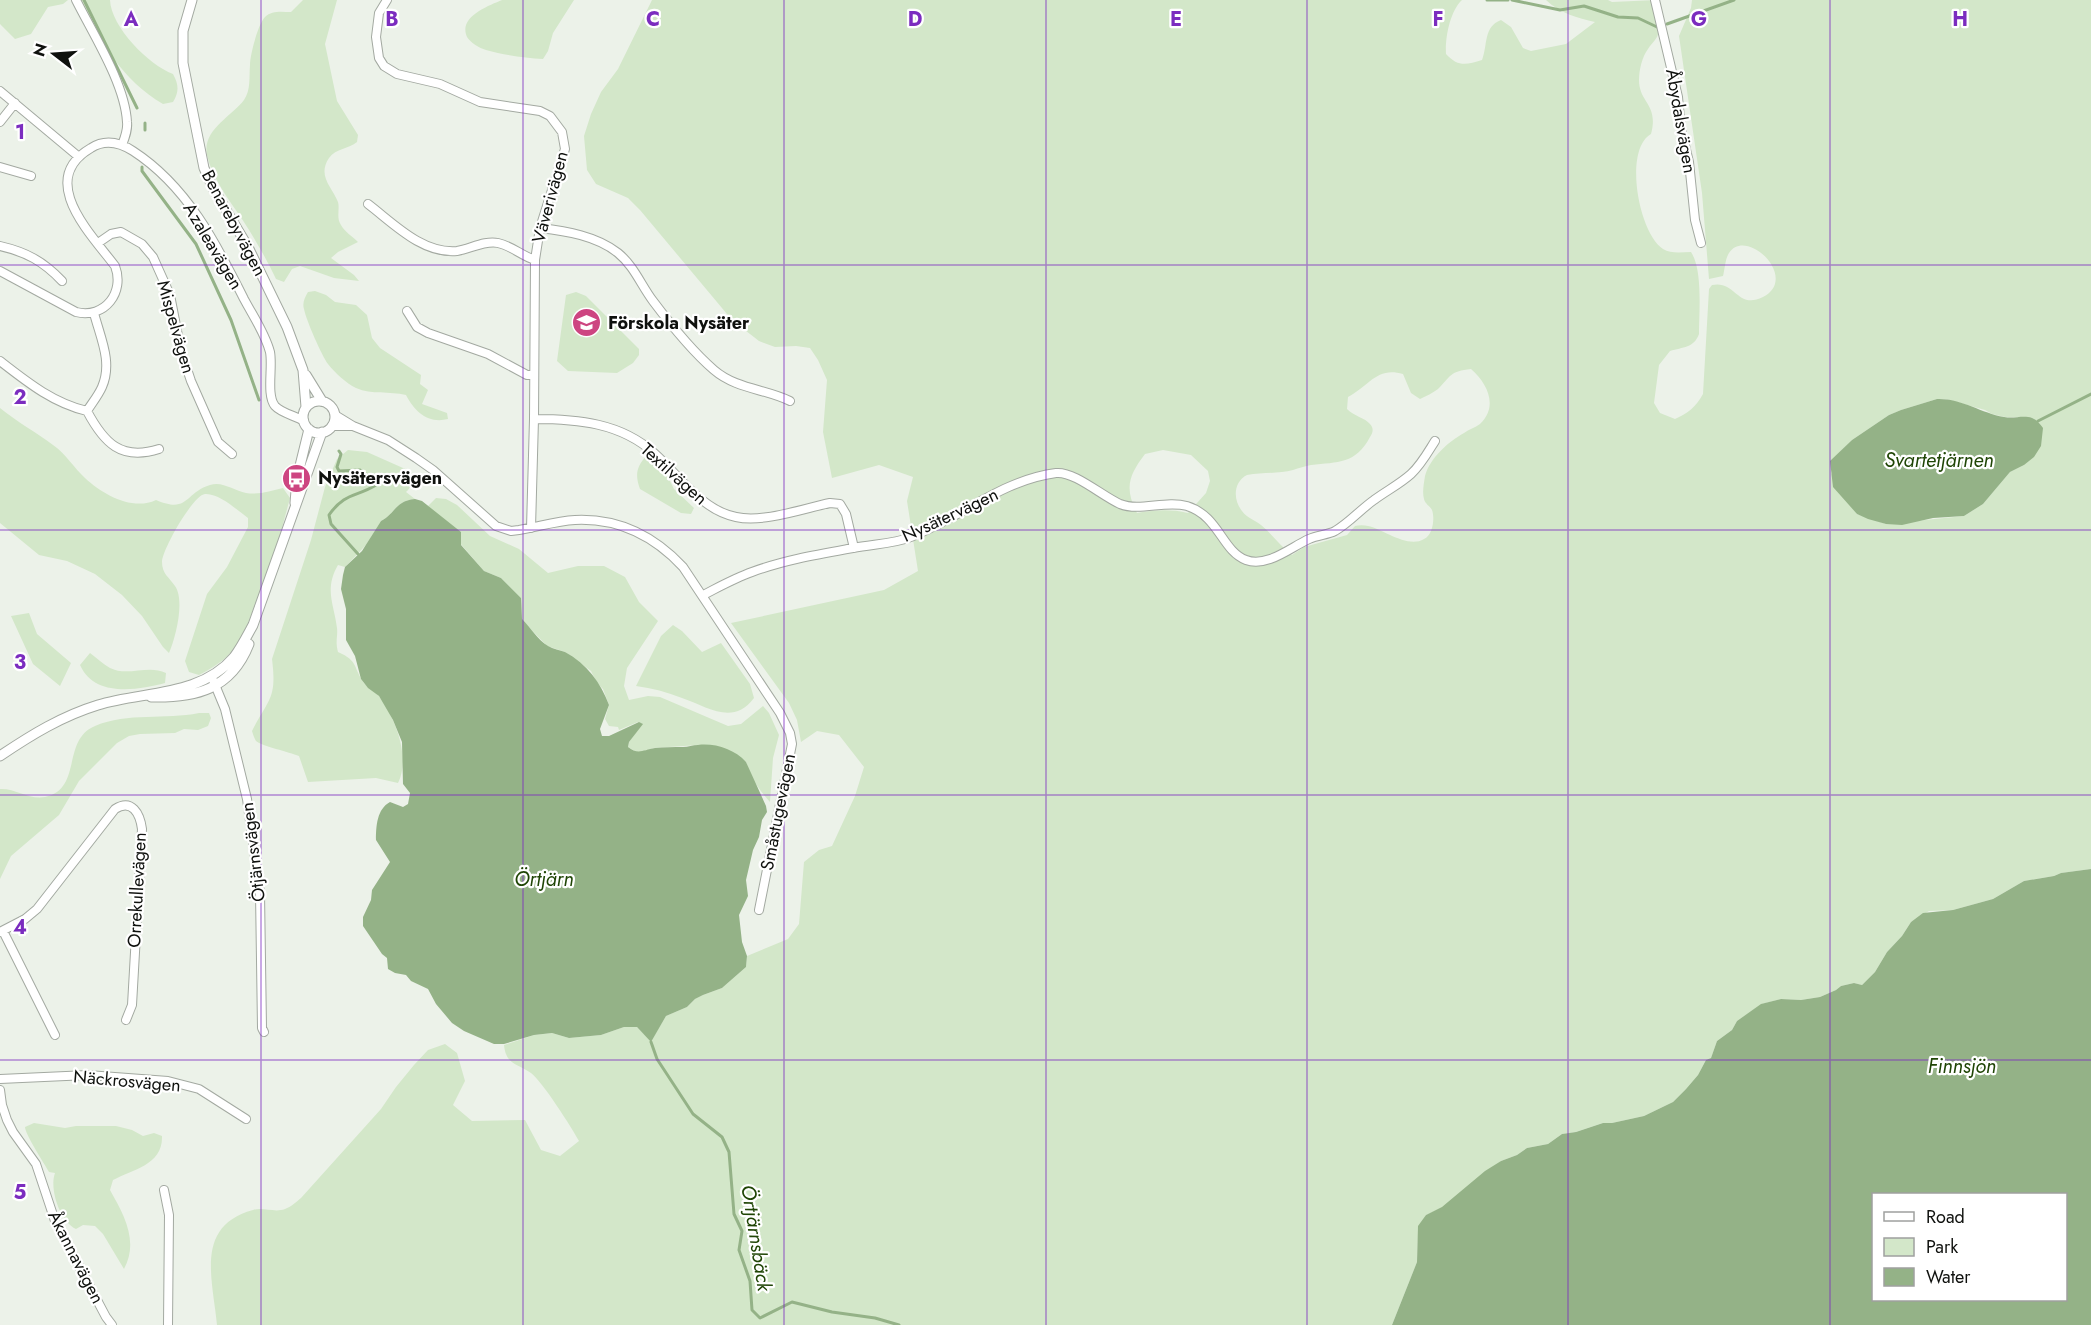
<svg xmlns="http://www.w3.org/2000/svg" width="2091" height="1325" viewBox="0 0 2091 1325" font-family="Jost,sans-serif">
	<rect width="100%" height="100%" fill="#ecf2e9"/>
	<!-- green -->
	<path fill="#d3e7c9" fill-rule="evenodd" d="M0 0H68L63 4 48 7 31 34 15 39 0 24Z
		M78 0H110C111 27 149 65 173 74 179 85 179 92 173 102L163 104C123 81 99 40 78 0Z
		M303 0H337L325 44 337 101 358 135 357 142C349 149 336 148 329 158 317 176 332 187 338 202 340 209 336 218 341 225 344 231 353 237 358 242L338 252 331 258 354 275 359 281 334 278 300 266 292 269 284 282 276 279C266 258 255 239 242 219 229 200 212 178 207 155 202 130 231 117 244 100 251 90 249 77 250 65 250 55 258 24 265 17 272 10 282 12 291 12Z
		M502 0H574L553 33 548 51 543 59C525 58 504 55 486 50 479 48 471 43 467 37 458 17 488 6 502 0Z
		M652 0H1462C1450 11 1445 38 1446 54 1458 67 1466 65 1482 60 1488 45 1483 27 1501 20L1511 27 1523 48 1531 51 1566 44 1595 22C1578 18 1559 13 1546 0H1608L1612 2 1656 0C1658 11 1662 27 1657 37 1654 42 1650 45 1648 49 1642 57 1639 70 1639 80 1639 103 1659 104 1651 134 1623 150 1639 234 1663 249 1671 254 1682 252 1691 252 1703 270 1699 312 1699 334 1694 348 1683 347 1670 351L1659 365 1654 403 1660 413 1675 419C1688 413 1696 407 1703 394L1709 289 1712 285C1736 280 1737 310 1763 297 1800 278 1746 226 1729 253 1725 259 1725 269 1723 276L1709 279 1702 193 1679 36 1691 8 1692 0H2091V869L2061 873 2054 876 2024 881 1993 899 1953 910 1929 911 1911 922 1902 936 1887 952 1875 972 1862 985 1854 983 1841 986 1836 990 1820 997 1801 1000 1781 999 1762 1004 1737 1021 1732 1030 1717 1041 1711 1058 1706 1060 1698 1075 1686 1089 1673 1102 1644 1116 1612 1123H1603L1576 1132 1562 1134 1548 1144 1527 1148 1517 1155 1501 1161 1442 1208 1426 1215 1418 1236 1417 1262 1392 1325H217C213 1280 194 1226 253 1210 263 1207 275 1213 285 1209 291 1207 296 1202 301 1198L381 1109 396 1087 414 1065 428 1050 445 1044 457 1053 465 1081 453 1105 472 1121 525 1120 541 1150 560 1156 579 1141C572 1128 542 1081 531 1073 517 1063 506 1065 504 1045L534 1035 552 1033 569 1038 601 1035 624 1027H637L651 1041 666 1016 687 1007 695 999 703 995 722 988 746 967 747 956 788 939 799 924 804 862 819 850 832 846 855 796 864 767 839 735 817 731 801 742 797 720 789 703 731 623 884 590 918 571 907 501 913 477 879 465 832 478 823 432 827 380 818 360 810 348 796 346 775 347 759 341 732 320 640 210 628 198 596 184 587 170 584 136 591 114 601 92 618 69ZM1471 369C1487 383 1499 406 1480 424 1475 428 1469 429 1464 433 1448 442 1430 458 1425 476 1424 483 1422 492 1424 499 1425 504 1430 506 1432 510 1435 518 1433 535 1424 539 1408 549 1383 529 1368 526 1364 525 1359 525 1355 526L1347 535 1304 547 1292 555C1280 546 1272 534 1261 525 1255 520 1247 518 1242 511 1233 500 1233 482 1247 475 1262 472 1279 474 1293 470 1299 468 1305 466 1311 465 1338 462 1356 464 1370 437 1373 433 1374 428 1370 424 1365 418 1354 416 1347 409L1348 397C1369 386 1377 366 1403 374L1411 393 1420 399C1426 396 1433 393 1438 389 1451 376 1450 371 1471 369ZM1937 399H1946L1985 410 1992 414 2005 417H2018L2024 465 2010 472 1983 504 1964 516 1886 524 1857 514 1831 473V461L1852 440 1889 415 1901 410ZM1163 450 1191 455 1208 471 1210 481 1206 493 1188 513C1170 509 1155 510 1137 513 1124 488 1129 475 1145 454Z
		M315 291 326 295 335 302 356 305 367 315 372 338 380 348 421 375 420 384 428 390 422 404 447 413 448 419C428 424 415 412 406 395 389 391 372 395 356 388 346 383 335 373 328 364 322 356 306 320 304 309 302 303 305 297 308 292Z
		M576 292 586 296 639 349V355L633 363 617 373 568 371 557 361 566 295Z
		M0 408C17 422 36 432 53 445 66 454 74 468 85 478 103 495 133 511 156 500 189 514 184 493 210 485 223 481 234 491 246 493 259 495 271 491 283 488L290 498 278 543 243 637C232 655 217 666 199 675L189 672 185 661 207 594 227 567 248 527V518C237 510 219 493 205 494 193 495 162 550 162 562 162 574 169 577 175 586 185 600 176 637 169 653L163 647 142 616 122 595 95 574 67 561 39 555 0 523Z
		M348 450 367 452 412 472C413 480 412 487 406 492L415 499C395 501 396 513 381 521L366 545 345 567 338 565C324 589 334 604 337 628 338 637 335 641 338 652 359 661 353 668 364 683 368 688 374 690 378 695 395 716 411 758 398 783L376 778 308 782 299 756C289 752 262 746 256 741 254 738 253 734 252 731 269 698 277 699 272 659L311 540 325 487 337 459Z
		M647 455 663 467 674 489 694 508 691 514 681 513 640 489C635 475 636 467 647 455Z
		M436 498 446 499 457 505 490 536 519 549 548 573 578 566H604L625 577 639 602 658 621 627 668 624 686 629 700 648 696 660 697 728 726 741 724 763 706 769 713 779 735 773 758 770 802C759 790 751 778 746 762L699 745 654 748 638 753 628 747 629 742 642 724 638 722 619 730 618 727 609 726 605 719 609 705 603 689 597 683 591 671 565 652 547 646 521 619V598L501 578 484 571 428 506Z
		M29 613 37 634 71 663 60 686 33 664 11 616Z
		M673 625 682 631 702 652 721 643 750 684 754 698C733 726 708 707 682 698 667 692 652 688 636 686L661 636Z
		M90 653C97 658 103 664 110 668 128 677 148 664 166 673L165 683C138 690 95 698 80 665Z
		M199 713H209L211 718 208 726 198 730 184 729 175 733 140 734 129 736 117 743 79 781 59 815 11 856 0 879V789C15 788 29 800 45 797 83 789 61 740 95 726 128 712 165 720 199 713Z
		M34 1123 65 1128 76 1126H116L132 1130 143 1136 154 1133 162 1136C163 1165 133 1169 113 1180L110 1190C124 1215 139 1241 124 1269L103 1234 95 1226 83 1225 76 1229C60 1222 49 1189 55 1173L49 1172C44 1163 25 1134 25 1127Z"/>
	<!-- water -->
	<path fill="#94b287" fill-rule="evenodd" d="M1937 399C1961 398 1981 413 2004 417 2014 419 2023 415 2032 418 2037 420 2040 424 2043 428L2041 446 2034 457 2024 465 2010 472 1983 504 1964 516 1933 518 1902 525 1886 524 1868 519 1857 514 1833 487 1830 461 1852 440 1889 415 1901 410Z
		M415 499 422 501 461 532V545L484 571 501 578 521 598 522 619C530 627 538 640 548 646 553 649 560 650 565 652 587 664 601 683 609 705L600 729 602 736H609L639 722 643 724 629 742 628 747C638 755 643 750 655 748 664 747 674 747 683 747 688 747 693 745 698 745 715 743 734 749 746 762L766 806 767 812 762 820 759 837 753 850 746 880 748 896 739 915 742 942 747 956 746 967 722 988 703 995 695 999 687 1007 666 1016 651 1042 637 1027H624L601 1035 569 1038 552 1033 534 1035 504 1044H494L464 1031 452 1023 436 1004 428 989 411 981 406 975 395 973 388 969 387 958 382 954 363 926V917L371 900 372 890 390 862 376 840C376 826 377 809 390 802L403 807 408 804 410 793 403 784 402 742 393 720 379 696 368 688 361 679 355 656 346 640V609L341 589 343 575 345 567 362 551 381 521C396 513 395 501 415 499Z
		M2091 869V1325H1392L1417 1262 1418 1226 1426 1215 1442 1207 1485 1171 1501 1161 1517 1155 1527 1148 1548 1144 1562 1134 1576 1132 1603 1123H1612L1644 1116 1673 1102 1686 1089 1698 1075 1706 1060 1711 1058 1717 1041 1732 1030 1737 1021 1761 1004 1781 999 1801 1000 1820 997 1836 990 1841 986 1854 983 1862 985 1875 972 1887 952 1902 936 1911 922 1923 913 1953 910 1993 899 2024 881 2054 876 2061 873ZM1874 1194H2066V1300H1874Z"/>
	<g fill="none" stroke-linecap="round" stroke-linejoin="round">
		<!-- stream -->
		<path stroke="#94b287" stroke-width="3" d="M84 0 137 108
			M1487 0H1508
			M1512 0 1560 10 1584 6 1618 17 1638 18 1657 27
			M1667 24 1734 0
			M145 123V130
			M142 167V171L196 244 231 320 259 400
			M2038 421 2091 394
			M339 451 341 454 337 467 339 471 360 470 376 481V485C357 497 345 492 329 515L331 524 358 554
			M651 1042 657 1059 693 1114 722 1137 729 1152 734 1214 742 1231 739 1250 750 1281 752 1310 760 1318 792 1302 832 1312 875 1318 899 1325"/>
		<defs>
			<path id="minor" d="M76 0C93 34 125 84 127 122 128 130 125 137 122 145
				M387 0 379 13 376 37 379 58 384 66 397 74 440 84 480 102 540 111 550 116 562 132 565 149 540 228 535 260 534 419 531 528
				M1655 0 1678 97 1681 129 1689 162 1695 220 1701 243
				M0 91 79 157
				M0 122 15 103
				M0 167 31 176
				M368 204C393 223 422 254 457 251 470 249 485 240 498 243 512 246 522 256 535 260
				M540 228C566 231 597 236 618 253 634 266 641 285 653 301 671 325 692 351 714 370 736 389 766 389 790 401
				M98 243 111 234 121 232 142 244 153 257 170 295 181 351 191 381 218 442 232 454
				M0 246C26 252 43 261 62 281
				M0 271 76 312C105 319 125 292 115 266 91 234 36 180 91 148 105 139 119 142 133 151 187 186 216 243 244 299 253 316 265 333 270 352 273 367 266 395 275 406 281 413 296 416 304 421
				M407 311 417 327 428 333 488 354 527 375H534
				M0 361C27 382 53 403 87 411 92 403 98 396 102 387 113 362 100 337 94 313
				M87 411C104 443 121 461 159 449
				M335 415 353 426 388 440 416 458 433 470 496 526 511 531 519 530C538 527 556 521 575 520 618 518 654 536 683 567L780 713 790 733 792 744 759 910
				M534 419C578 419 621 423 654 453 679 475 701 510 736 517 763 523 802 509 830 503L840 504 846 514 854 548
				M332 426H353
				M703 595C719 587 735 578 752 572 784 560 820 554 853 548 872 544 894 544 911 537 960 518 1002 480 1056 473 1074 471 1102 496 1120 504 1140 512 1165 500 1187 506 1219 516 1222 551 1246 560 1267 568 1291 547 1309 539 1318 535 1327 535 1335 531 1349 523 1361 509 1374 500 1386 491 1400 484 1411 474 1421 465 1428 452 1435 441
				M213 680 225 709 247 799 260 893 262 1028 264 1032
				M3 931 55 1035
				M0 932 25 919 37 909 115 809C132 798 140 814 142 829L132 1005 126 1020
				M0 1079 88 1075 168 1081 199 1089 246 1119
				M0 1090 2 1105 7 1120 13 1132 36 1164 55 1221 106 1317 112 1325
				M164 1190 169 1215 168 1325"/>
			<path id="tertiary" d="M192 0 183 31V63L204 168 213 188 248 247 287 327 303 370 306 407
				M306 375 322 401
				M303 417a16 16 0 1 1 32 0a16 16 0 1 1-32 0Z
				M295 503 297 478 309 429
				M151 697C195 698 231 690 249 644
				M0 756C31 735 62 716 98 705 143 691 200 697 234 657 241 648 247 636 253 625L322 432"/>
		</defs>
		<!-- minor casing -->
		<use href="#minor" stroke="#a3a9a1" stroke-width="10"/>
		<!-- tertiary casing -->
		<use href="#tertiary" stroke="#a3a9a1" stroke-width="11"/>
		<!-- minor -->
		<use href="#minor" stroke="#fff" stroke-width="8"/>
		<!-- tertiary -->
		<use href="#tertiary" stroke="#fff" stroke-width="9"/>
	</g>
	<!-- grid -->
	<path fill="none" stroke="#7b2cbf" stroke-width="1.5" stroke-opacity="0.55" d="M261 0V1325M523 0V1325M784 0V1325M1046 0V1325M1307 0V1325M1568 0V1325M1830 0V1325M0 265H2091M0 530H2091M0 795H2091M0 1060H2091"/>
	<!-- icons -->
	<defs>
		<symbol id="school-disc" viewBox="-11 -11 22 22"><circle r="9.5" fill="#cd4581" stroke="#fff"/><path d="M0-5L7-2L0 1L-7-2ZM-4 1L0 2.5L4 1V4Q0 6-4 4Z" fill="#fff"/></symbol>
		<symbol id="bus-disc" viewBox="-11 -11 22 22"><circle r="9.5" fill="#cd4581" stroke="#fff"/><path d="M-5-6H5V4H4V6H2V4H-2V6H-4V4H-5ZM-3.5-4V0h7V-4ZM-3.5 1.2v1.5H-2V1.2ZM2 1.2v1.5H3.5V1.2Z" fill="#fff"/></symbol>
	</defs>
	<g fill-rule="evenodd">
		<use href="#school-disc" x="570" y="306" width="33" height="33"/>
		<use href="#bus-disc" x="280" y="462" width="33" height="33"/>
	</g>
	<g text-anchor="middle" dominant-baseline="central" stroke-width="4.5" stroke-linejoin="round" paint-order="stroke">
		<!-- street labels -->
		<g font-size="18" fill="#0f110e" stroke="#fff">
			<text transform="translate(1681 121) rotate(80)">Åbydalsvägen</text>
			<text transform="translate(550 197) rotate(-75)">Väverivägen</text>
			<text transform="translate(234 223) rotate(62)">Benarebyvägen</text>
			<text transform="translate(213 246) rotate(59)">Azaleavägen</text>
			<text transform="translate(176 327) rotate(74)">Mispelvägen</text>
			<text transform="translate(674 474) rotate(42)">Textilvägen</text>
			<text transform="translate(950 515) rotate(-25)">Nysätervägen</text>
			<text transform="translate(778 812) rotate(-79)">Småstugevägen</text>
			<text transform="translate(253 852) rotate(-97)">Ötjärnsvägen</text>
			<text transform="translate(137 890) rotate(-87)">Orrekullevägen</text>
			<text transform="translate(127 1081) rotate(5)">Näckrosvägen</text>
			<text transform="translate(76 1257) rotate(63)">Åkannavägen</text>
		</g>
		<!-- poi labels -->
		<g font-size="18" font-weight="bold" fill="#0f110e" stroke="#fff" text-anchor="start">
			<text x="608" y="323">Förskola Nysäter</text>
			<text x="318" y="478">Nysätersvägen</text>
		</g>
		<!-- water labels -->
		<g font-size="20" font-style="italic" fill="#1f4505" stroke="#fff">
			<text x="1939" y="460">Svartetjärnen</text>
			<text x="544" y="879">Örtjärn</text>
			<text x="1962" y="1066">Finnsjön</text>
			<text transform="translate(756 1238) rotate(81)">Örtjärnsbäck</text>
		</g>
	</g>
	<g font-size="20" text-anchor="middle" font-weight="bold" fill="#7b2cbf" stroke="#fff" stroke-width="4.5" stroke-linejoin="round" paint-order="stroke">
		<text x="131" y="26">A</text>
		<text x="392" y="26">B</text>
		<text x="653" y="26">C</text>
		<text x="915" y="26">D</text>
		<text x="1176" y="26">E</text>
		<text x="1438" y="26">F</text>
		<text x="1699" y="26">G</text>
		<text x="1960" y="26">H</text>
		<text x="20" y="139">1</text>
		<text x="20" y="404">2</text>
		<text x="20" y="669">3</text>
		<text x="20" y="934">4</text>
		<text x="20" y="1199">5</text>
	</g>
	<!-- legend -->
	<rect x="1872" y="1193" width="195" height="108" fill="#ffffff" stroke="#9fa09f" stroke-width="1.5"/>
	<rect x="1884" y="1212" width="30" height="9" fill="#ffffff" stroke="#9fa09f" stroke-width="1.5"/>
	<text x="1926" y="1223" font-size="18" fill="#0f110e">Road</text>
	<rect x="1884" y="1238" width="30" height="18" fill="#d3e7c9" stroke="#9fa09f" stroke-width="1.5"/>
	<text x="1926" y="1253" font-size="18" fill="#0f110e">Park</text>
	<rect x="1884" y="1268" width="30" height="18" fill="#94b287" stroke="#9fa09f" stroke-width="1.5"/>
	<text x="1926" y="1283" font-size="18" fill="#0f110e">Water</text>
	<!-- north arrow -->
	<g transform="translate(54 54) rotate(287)" stroke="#ffffff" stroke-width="4.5" paint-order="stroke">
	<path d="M0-4.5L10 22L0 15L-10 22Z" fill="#0f110e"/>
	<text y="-9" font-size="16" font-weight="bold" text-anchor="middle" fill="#0f110e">N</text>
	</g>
</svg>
